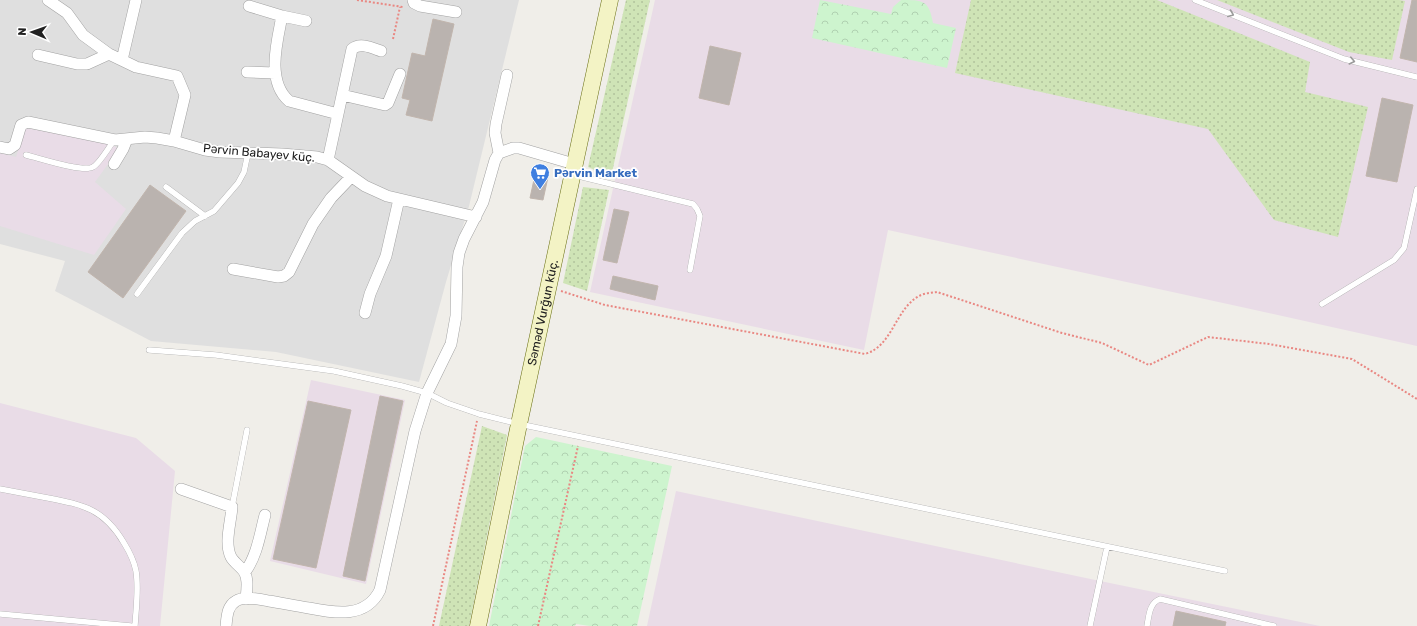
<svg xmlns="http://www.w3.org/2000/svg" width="1417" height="626" viewBox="0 0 1417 626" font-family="Rubik,sans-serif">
	<defs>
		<pattern id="grass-dots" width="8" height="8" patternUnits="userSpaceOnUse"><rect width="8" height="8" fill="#cfe4b6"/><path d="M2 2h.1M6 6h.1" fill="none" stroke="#b1c39c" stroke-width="1.8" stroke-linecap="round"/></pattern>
		<pattern id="park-crowns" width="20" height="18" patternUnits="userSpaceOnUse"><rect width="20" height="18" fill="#cdf4ce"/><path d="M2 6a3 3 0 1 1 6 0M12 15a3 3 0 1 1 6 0" fill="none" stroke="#b0d1b1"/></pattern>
	</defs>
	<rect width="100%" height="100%" fill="#f0eee9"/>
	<!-- residential -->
	<path fill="#dfdfdf" d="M0 0H519L469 206 446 282 419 382 276 352 151 341 55 291 65 261 0 244Z"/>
	<!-- industrial -->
	<path fill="#e9dce7" d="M655 0H1417V346L1246 308 888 230 864 350 590 292Z
		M25 128 107 142 119 149 95 182 126 209 94 255 0 226V153L16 157Z
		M311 380 405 400 366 584 270 561Z
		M0 403 136 438 175 471 160 626H0Z
		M676 491 1100 581 1320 626H647Z"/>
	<!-- grass -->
	<path fill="url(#grass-dots)" d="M626 0H650L611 177 588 167Z
		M971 0H1157L1310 62 1305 92 1368 107 1338 237 1274 220 1208 129 955 73Z
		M1217 0H1399L1405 1 1392 60 1349 52Z
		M583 187 609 190 587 291 563 283Z
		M482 426 507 435 469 626H439Z"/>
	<!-- park -->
	<path fill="url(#park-crowns)" d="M820 0 891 14 893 7 901 0C923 0 929 0 933 23L956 28 947 68 812 38Z
		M536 437 672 466 637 626H590L576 624 575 626H489L525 446Z"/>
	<!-- building -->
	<path fill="#bab3af" stroke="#c1b5ad" d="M1412 0H1417V62L1400 58Z
		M433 19 454 24 432 121 406 115 410 100 402 98 412 53 425 56Z
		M710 46 741 53 729 105 699 98Z
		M1382 98 1413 105 1397 182 1366 176Z
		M535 175 548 177 543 200 530 198Z
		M150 185 186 211 123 298 88 272Z
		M614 209 629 212 617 263 603 260Z
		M613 276 658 286 655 300 610 289Z
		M380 396 403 401 365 581 343 576Z
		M308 401 351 410 316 568 273 559Z
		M1176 611 1226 622 1225 626H1173Z"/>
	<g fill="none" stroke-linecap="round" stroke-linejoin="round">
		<defs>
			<path id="lane" d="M1195 0 1344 59 1417 77
				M26 155C39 158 83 173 93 167 99 164 110 146 114 140
				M574 175 693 204 697 209 700 216 690 270
				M166 187 205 216
				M137 294 182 233 195 221 214 211 238 183 244 172 248 153
				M1322 304 1394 260 1404 248 1417 189
				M149 350 216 355 334 371 402 386 427 393 447 403 479 414 519 424 1225 571
				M0 489C16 492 32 495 48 498 84 505 104 509 124 543 129 551 134 561 136 571 139 589 136 608 135 626
				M232 507 247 430
				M0 614 131 626
				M1090 626 1107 547
				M1147 626C1149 616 1149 603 1160 599L1274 626"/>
			<path id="street" d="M48 0 67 13 83 35 109 54
				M413 0 414 3 420 6 456 12
				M249 6 282 16C277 42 266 81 289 101L338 114 328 160
				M282 16 306 21
				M38 55 77 64H87L109 54 136 67 177 76 185 95 174 141
				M122 60 136 0
				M247 72 275 73
				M342 95 385 105 388 103 400 74
				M338 114 352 49C360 42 372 48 381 51
				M0 147 9 149 15 145 21 125 28 122 115 140 145 137 157 138 174 141 205 150 220 152 282 154 317 157 328 160 365 186 387 196 476 217
				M499 153 495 133 496 124 507 75
				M114 164 123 149 127 139
				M233 269 278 277 284 276 289 272 313 224 331 198 351 177
				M365 313 370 294 386 256 399 199
				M181 489 232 507C231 522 224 543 231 557 233 561 238 565 242 569 249 576 247 589 246 599
				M245 572C257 556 260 534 265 515
				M226 626C227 617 227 606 236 601 244 596 260 599 269 601 282 603 295 606 309 608 334 613 366 619 380 590L415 431 427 393 451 344 456 316 457 267 459 253 464 239 483 202 495 160 499 153 513 148H519L574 164"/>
			<g id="secondary">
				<path id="s1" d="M478 626 519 424 610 0"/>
			</g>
		</defs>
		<!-- lane casing -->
		<use href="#lane" stroke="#a2a2a2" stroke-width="6"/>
		<!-- street casing -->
		<use href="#street" stroke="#a2a2a2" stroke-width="12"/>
		<!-- secondary casing -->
		<use href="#secondary" stroke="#686e13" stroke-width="17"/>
		<!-- path -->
		<path stroke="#e98782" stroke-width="2" stroke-dasharray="2 2" stroke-linecap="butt" d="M357 0 403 7
			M393 39 400 7
			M561 291 605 305 865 354C893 346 895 309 919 296 924 293 931 293 937 292L1062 333 1102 343 1149 365 1208 337 1269 344 1352 359 1417 399
			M433 626 477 421
			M538 626 578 446"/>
		<!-- lane -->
		<use href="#lane" stroke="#fff" stroke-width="5.5"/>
		<!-- street -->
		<use href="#street" stroke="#fff" stroke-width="11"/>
		<!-- secondary -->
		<use href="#secondary" stroke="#f3f3c5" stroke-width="16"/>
	</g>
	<!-- one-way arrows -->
	<defs><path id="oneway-chevron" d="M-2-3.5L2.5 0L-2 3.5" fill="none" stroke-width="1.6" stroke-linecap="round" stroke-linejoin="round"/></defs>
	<g stroke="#9b9b9b">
		<use href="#oneway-chevron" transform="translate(1231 14) rotate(22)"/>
		<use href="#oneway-chevron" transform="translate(1352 61) rotate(13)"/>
	</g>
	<!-- icons -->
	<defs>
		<symbol id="supermarket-pin" viewBox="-11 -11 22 30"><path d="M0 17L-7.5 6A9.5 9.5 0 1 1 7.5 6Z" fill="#3f7fe0" stroke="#fff"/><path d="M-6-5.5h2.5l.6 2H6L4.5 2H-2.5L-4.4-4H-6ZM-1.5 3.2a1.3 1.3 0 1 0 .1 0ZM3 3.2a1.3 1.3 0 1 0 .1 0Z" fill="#fff"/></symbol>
	</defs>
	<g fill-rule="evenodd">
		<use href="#supermarket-pin" x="529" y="162" width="22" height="30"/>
	</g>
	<g text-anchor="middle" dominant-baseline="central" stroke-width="3.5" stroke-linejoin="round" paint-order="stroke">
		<!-- street labels -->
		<g font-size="12" fill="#212121" stroke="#fff">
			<text transform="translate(259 153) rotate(5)">Pərvin Babayev küç.</text>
			<text stroke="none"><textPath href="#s1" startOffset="320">Səməd Vurğun küç.</textPath></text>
		</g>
		<!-- shop labels -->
		<g font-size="12" font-weight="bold" fill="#366cbe" stroke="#fff" text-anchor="start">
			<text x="554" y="173">Pərvin Market</text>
		</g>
	</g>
	<!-- north arrow -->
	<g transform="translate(32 32) rotate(272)" stroke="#ffffff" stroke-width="3" paint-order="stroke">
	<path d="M0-3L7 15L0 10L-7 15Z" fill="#212121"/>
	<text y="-6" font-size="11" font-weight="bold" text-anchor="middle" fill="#212121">N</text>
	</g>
</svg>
